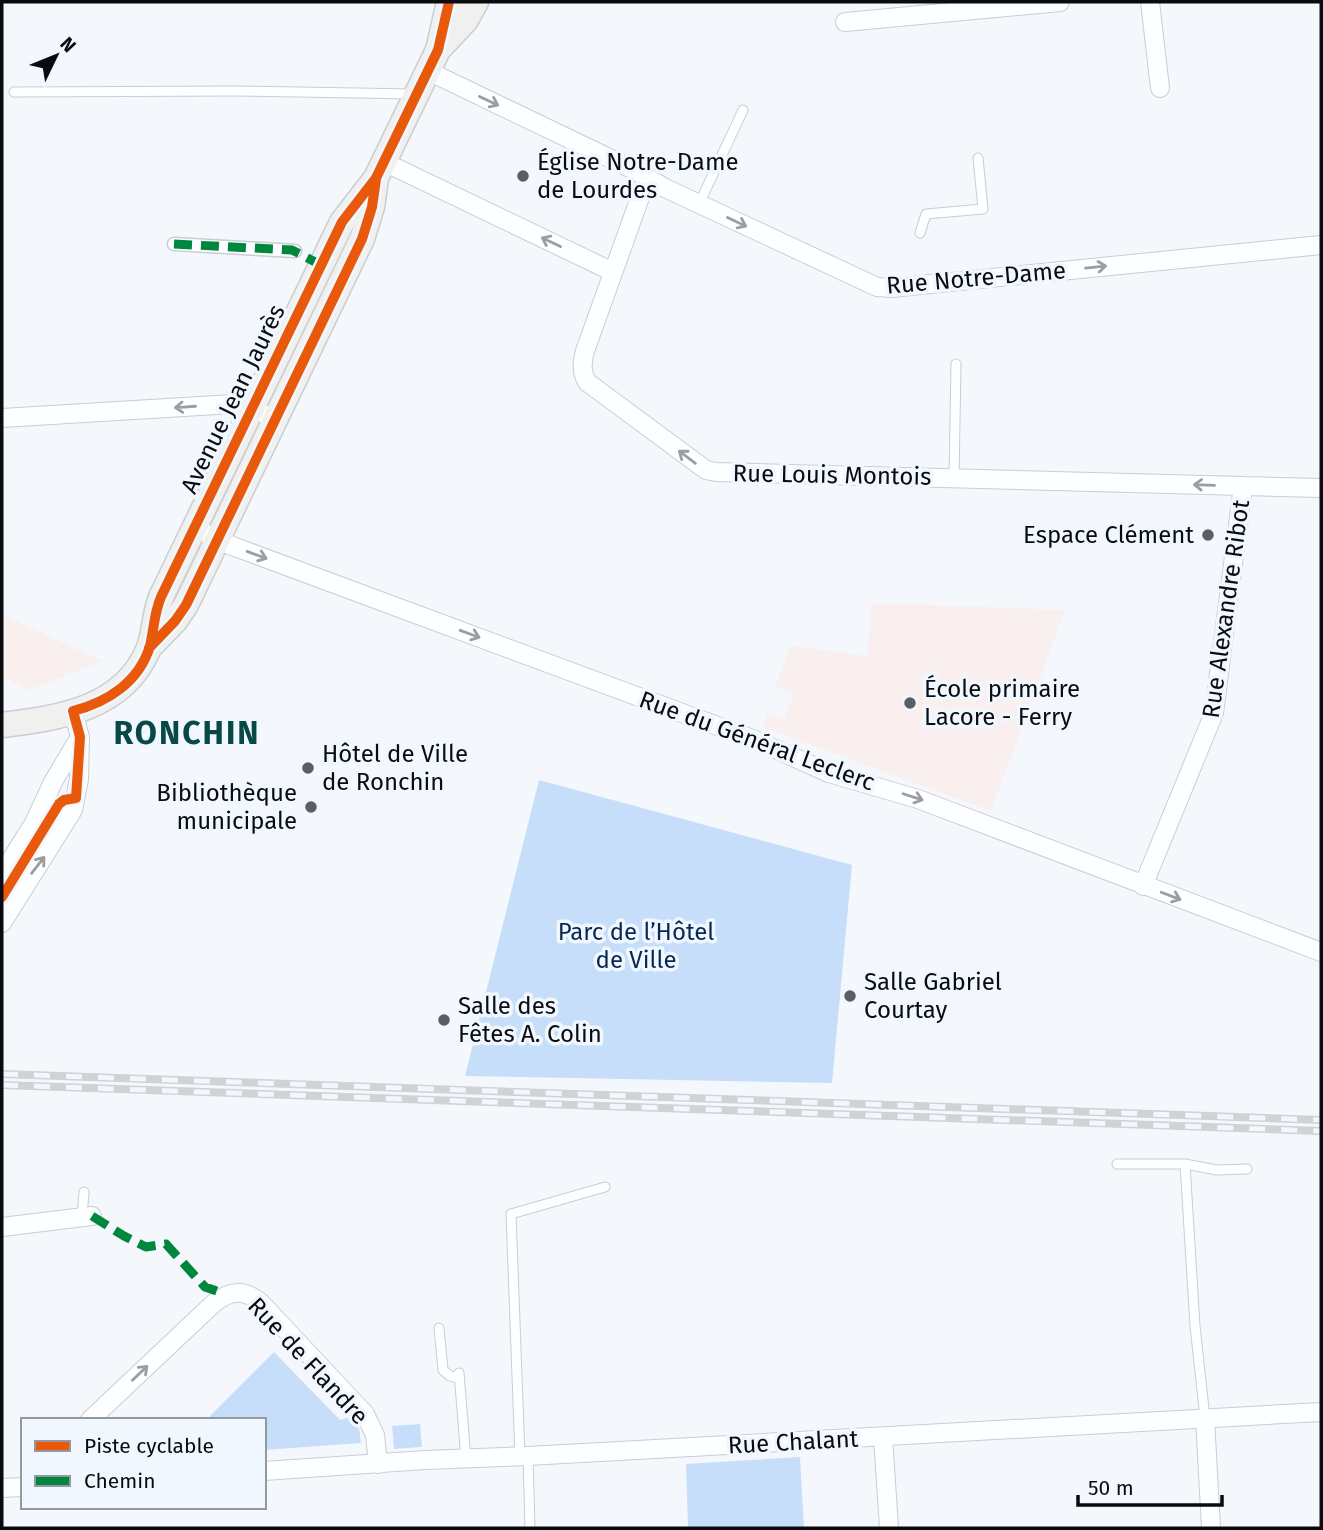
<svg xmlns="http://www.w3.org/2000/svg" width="1323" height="1530" viewBox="0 0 1323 1530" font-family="'Fira Sans',sans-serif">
	<rect width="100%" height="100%" fill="#f4f8fc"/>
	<!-- education -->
	<path fill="#f8efee" d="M872 603 1065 610 991 811 762 727 767 713 784 719 794 694 775 686 791 646 867 656Z
		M2 614 98 659 103 661 29 690 2 677Z"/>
	<!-- green -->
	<path fill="#c7defb" d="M539 780 852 865 832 1083 465 1076Z
		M274 1352 340 1420 351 1417 359 1428 361 1443 264 1450V1420H206Z
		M420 1424 422 1447 394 1449 392 1426Z
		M800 1457 804 1528H688L686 1464Z"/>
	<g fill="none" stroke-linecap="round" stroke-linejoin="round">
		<defs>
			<path id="service" d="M14 92 235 91 415 94
				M699 204 743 110
				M920 233 926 214 983 209 978 158
				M954 479 956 364
				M1117 1164H1185L1217 1170 1247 1169
				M1185 1164 1195 1326 1205 1418
				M82 1217 84 1192
				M439 1328 443 1370 450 1376 459 1378
				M459 1373 466 1459
				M528 1456 530 1528
				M520 1457 511 1214 605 1187"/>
			<path id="pedestrian" d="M174 244 295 251"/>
			<path id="minor" d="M1150 2 1160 88
				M845 22 1060 2
				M428 71 634 170 665 188 877 287 891 288 1321 245
				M384 162 613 272
				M647 178 585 351C582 363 581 371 587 382L706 470 716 472 1321 488
				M2 418 233 404 246 406 262 413
				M207 534 227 544 755 740 829 773 918 799 1321 952
				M2 874 34 823 53 782 78 740
				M1143 886 1214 713 1243 486
				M2 923 73 810 79 779 80 737 73 711
				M2 1227 92 1216
				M1205 1418 1211 1528
				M90 1420 214 1303C231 1290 244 1289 261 1303L365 1414 375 1435 378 1464
				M883 1437 889 1528
				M264 1471 425 1460 528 1456 1321 1412
				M2 1488 23 1487"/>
			<path id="secondary" d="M438 50 466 20 476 2
				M149 648 175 621 186 605 362 239 372 207 376 179
				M2 725C59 718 123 709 148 650 155 633 154 614 161 597L342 222 376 178 438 50 449 2"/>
		</defs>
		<!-- service casing -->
		<use href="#service" stroke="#cacdd1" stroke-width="11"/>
		<!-- pedestrian casing -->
		<use href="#pedestrian" stroke="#cacdd1" stroke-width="15"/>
		<!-- minor casing -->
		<use href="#minor" stroke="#cacdd1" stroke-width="20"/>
		<!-- secondary casing -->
		<use href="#secondary" stroke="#cacdd1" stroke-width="27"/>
		<!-- service -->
		<use href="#service" stroke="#fdfeff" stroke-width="9"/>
		<!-- pedestrian -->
		<use href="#pedestrian" stroke="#fdfeff" stroke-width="12"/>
		<!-- minor -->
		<use href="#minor" stroke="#fdfeff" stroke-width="18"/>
		<!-- secondary -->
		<use href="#secondary" stroke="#f0f0ee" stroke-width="24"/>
		<defs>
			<path id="rail" d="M2 1074 1321 1120
				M2 1085 1321 1131"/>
		</defs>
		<!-- rail casing -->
		<use href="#rail" stroke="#d0d2d3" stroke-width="8"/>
		<!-- rail -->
		<use href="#rail" stroke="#f1f7ff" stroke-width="5" stroke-dasharray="16" stroke-linecap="butt"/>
		<!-- quiet -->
		<path stroke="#00873e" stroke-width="9" stroke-dasharray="18 9" stroke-linecap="butt" d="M174 244 292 250 321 265
			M92 1216 124 1236 146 1247 166 1244 205 1287 225 1294"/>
		<defs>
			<path id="cycleway" d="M149 648 175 621 186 605 362 239 372 207 376 179
				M2 897 59 804 64 800 76 798 80 737 73 711C108 702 139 682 150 646 154 629 154 613 161 597L342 222 376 178 438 50 449 2"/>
		</defs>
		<!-- cycleway casing -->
		<use href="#cycleway" stroke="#f1f7ff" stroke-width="15"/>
		<!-- cycleway -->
		<use href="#cycleway" stroke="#e8590c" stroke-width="10"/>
	</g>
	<!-- one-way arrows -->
	<defs><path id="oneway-shaft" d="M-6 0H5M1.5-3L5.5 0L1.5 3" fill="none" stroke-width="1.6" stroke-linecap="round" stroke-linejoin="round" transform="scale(1.75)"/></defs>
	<g stroke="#9b9d9f">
		<use href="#oneway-shaft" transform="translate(489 101) rotate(25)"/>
		<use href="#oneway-shaft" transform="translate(737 222) rotate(25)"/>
		<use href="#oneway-shaft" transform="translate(551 242) rotate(-154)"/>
		<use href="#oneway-shaft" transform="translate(1096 267) rotate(-6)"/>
		<use href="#oneway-shaft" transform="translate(185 407) rotate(176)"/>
		<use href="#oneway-shaft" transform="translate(687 457) rotate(-143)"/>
		<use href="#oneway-shaft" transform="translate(1204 485) rotate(-178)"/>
		<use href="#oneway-shaft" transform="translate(257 555) rotate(20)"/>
		<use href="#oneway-shaft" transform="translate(470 634) rotate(20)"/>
		<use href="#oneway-shaft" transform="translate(913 797) rotate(18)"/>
		<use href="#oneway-shaft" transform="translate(38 865) rotate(-52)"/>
		<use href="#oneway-shaft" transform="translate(1171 896) rotate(21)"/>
		<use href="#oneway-shaft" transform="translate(140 1373) rotate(-44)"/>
	</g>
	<!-- markers -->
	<g fill="#5b5e62" stroke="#f1f7ff" stroke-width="2.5">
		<circle cx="523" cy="176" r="7"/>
		<circle cx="1208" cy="535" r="7"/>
		<circle cx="910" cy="703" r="7"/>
		<circle cx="308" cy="768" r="7"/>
		<circle cx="311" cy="807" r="7"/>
		<circle cx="850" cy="996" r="7"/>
		<circle cx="444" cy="1020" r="7"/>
	</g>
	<g text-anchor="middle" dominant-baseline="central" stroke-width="7" stroke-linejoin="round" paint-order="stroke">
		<!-- poi labels -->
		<g font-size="24" fill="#090b0f" stroke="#f1f7ff" text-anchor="start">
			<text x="537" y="162">Église Notre-Dame<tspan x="537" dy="28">de Lourdes</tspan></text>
			<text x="1194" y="535" text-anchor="end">Espace Clément</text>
			<text x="924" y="689">École primaire<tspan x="924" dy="28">Lacore - Ferry</tspan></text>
			<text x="322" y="754">Hôtel de Ville<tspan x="322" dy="28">de Ronchin</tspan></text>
			<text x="297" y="793" text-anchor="end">Bibliothèque<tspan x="297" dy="28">municipale</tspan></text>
			<text x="864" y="982">Salle Gabriel<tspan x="864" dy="28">Courtay</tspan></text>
			<text x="458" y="1006">Salle des<tspan x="458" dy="28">Fêtes A. Colin</tspan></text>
		</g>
		<!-- street labels -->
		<g font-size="24" fill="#090b0f" stroke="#f1f7ff">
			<text transform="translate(976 278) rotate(-5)">Rue Notre-Dame</text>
			<text transform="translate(233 399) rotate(-64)">Avenue Jean Jaurès</text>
			<text transform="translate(832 475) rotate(1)">Rue Louis Montois</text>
			<text transform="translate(1226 609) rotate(-82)">Rue Alexandre Ribot</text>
			<text transform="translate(757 741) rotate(20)">Rue du Général Leclerc</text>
			<text transform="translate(308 1361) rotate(47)">Rue de Flandre</text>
			<text transform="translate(793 1442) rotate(-3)">Rue Chalant</text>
		</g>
		<!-- park labels -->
		<g font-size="24" fill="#092851" stroke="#f1f7ff">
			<text x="636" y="932">Parc de l’Hôtel<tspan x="636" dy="28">de Ville</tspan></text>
		</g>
		<!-- district labels -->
		<g font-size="32" font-weight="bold" letter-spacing="2" fill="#084948" stroke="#f1f7ff">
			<text x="187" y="733">RONCHIN</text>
		</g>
	</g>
	<!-- border -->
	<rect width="1323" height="1530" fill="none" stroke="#090b0f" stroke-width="7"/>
	<!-- legend -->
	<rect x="21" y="1418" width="245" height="91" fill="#f1f7ff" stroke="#94999f" stroke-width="2"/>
	<rect x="35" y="1441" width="35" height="10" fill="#e8590c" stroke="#94999f" stroke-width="2"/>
	<text x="84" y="1453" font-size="21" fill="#090b0f">Piste cyclable</text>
	<rect x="35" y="1476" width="35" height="10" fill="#00873e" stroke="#94999f" stroke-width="2"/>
	<text x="84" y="1488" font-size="21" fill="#090b0f">Chemin</text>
	<!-- north arrow -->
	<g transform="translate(56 56) rotate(47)" stroke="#f1f7ff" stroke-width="5" paint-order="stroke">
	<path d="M0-5L12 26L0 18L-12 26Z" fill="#090b0f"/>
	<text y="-10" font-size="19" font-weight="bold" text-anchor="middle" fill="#090b0f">N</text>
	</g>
	<!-- scale -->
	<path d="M1078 1495v10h144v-10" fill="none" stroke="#090b0f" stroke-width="3.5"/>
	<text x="1088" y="1495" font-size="21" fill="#090b0f" stroke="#f1f7ff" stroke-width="5" paint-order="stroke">50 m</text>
</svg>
